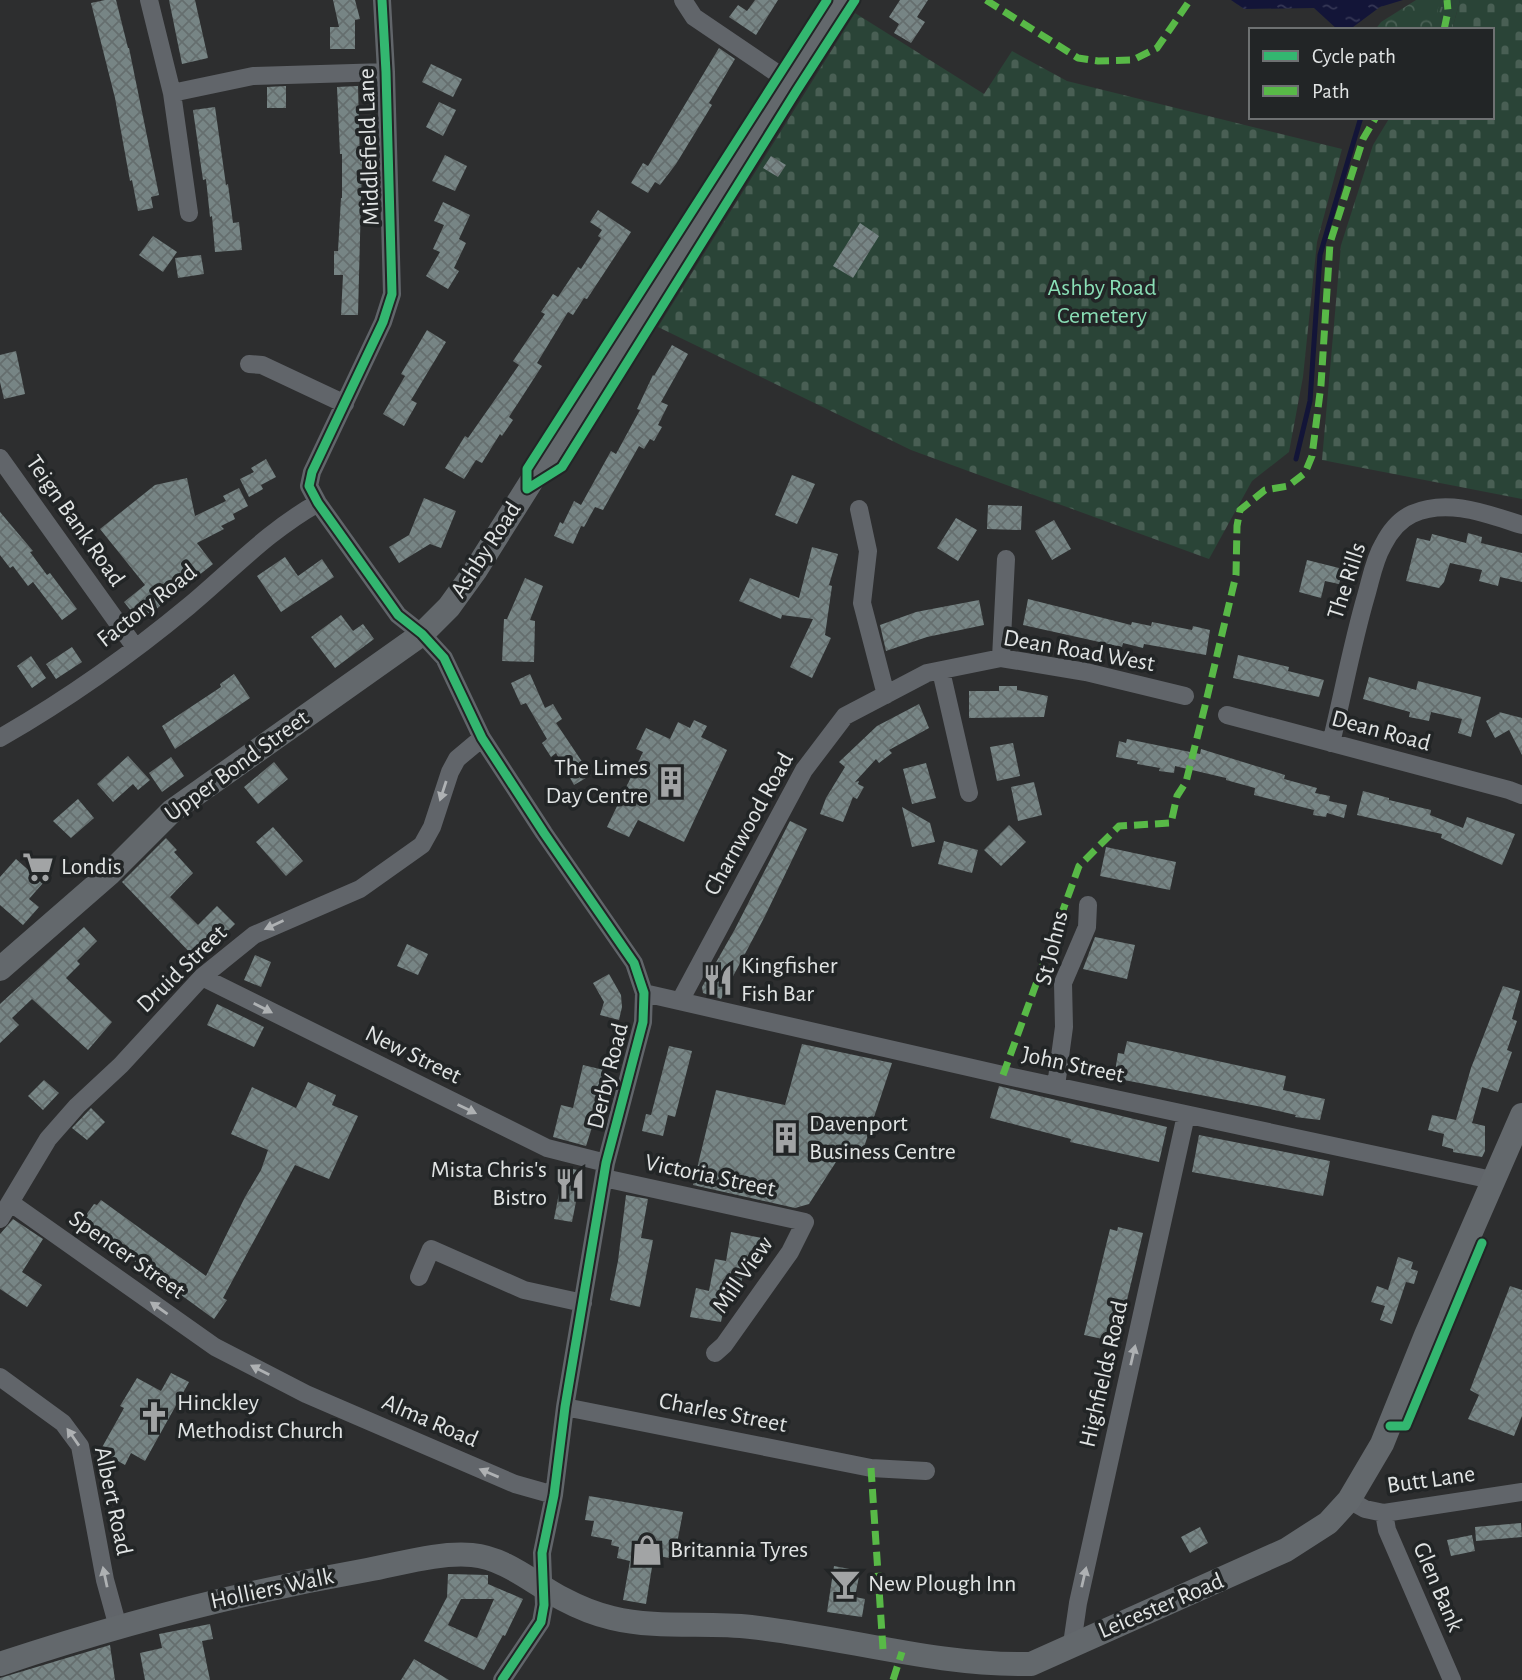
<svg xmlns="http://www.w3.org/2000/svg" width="1522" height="1680" viewBox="0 0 1522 1680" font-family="'Alegreya Sans',sans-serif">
	<defs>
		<pattern id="grass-tufts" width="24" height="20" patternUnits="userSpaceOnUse" patternTransform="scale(1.75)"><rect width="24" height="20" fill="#2a4437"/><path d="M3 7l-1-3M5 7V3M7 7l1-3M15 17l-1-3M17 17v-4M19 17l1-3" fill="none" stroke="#495f54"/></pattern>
		<pattern id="forest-crowns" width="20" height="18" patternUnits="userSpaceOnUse" patternTransform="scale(1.75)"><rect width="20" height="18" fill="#2a4437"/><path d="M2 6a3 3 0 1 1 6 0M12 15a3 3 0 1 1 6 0" fill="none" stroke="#495f54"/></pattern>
		<pattern id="cemetery-stones" width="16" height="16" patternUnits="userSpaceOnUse" patternTransform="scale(1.75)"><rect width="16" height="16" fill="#2a4437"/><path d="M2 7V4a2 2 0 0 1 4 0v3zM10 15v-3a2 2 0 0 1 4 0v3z" fill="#495f54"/></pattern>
		<pattern id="water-ripples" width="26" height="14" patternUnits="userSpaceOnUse" patternTransform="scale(1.75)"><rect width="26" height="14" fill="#131538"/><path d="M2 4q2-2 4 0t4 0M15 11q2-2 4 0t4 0" fill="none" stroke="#353755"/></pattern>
		<pattern id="building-cross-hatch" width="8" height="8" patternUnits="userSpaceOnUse" patternTransform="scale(1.75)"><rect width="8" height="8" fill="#778585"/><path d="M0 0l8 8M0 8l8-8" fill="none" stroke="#656e6e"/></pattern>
	</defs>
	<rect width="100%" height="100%" fill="#2d2e2f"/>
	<!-- grass -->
	<path fill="url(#grass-tufts)" d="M1431 0H1460L1452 30H1415Z"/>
	<!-- forest -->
	<path fill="url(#forest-crowns)" d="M1416 0H1440L1433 30H1375L1381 22Z"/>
	<!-- cemetery -->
	<path fill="url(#cemetery-stones)" d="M1460 0H1522V499L1322 460 1341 245 1373 145 1390 117H1492V30H1452Z
		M855 13 984 94 1012 51 1067 81 1342 149 1317 242 1303 377 1289 452 1252 481 1209 559 911 450 658 327Z"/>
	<!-- water -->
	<path fill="url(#water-ripples)" d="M1231 0H1403L1380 7 1349 30H1338L1314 8 1244 9Z"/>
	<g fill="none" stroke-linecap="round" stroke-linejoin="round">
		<!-- stream -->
		<path stroke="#131538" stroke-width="5" d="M1296 459 1310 401 1320 255 1361 117"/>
	</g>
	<!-- building -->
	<path fill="url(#building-cross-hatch)" fill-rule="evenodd" d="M105 0H116L128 48H129L159 195 151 197 153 208 138 211 132 180 130 181 115 98 91 3Z
		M169 0H195L208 58 182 64Z
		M333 0H355L360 19 355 20V49H330V27H339Z
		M755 0H778L756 35 729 17 738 5 747 11Z
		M900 0H928L917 17 925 22 911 43 894 33 899 24 889 17Z
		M719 48 735 59 709 103 712 105 676 164 660 185 655 182 648 193 631 183 643 163 648 166Z
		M431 64 462 79 453 97 422 82Z
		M286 86V108H267V87Z
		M358 86 360 161H362L358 315H341L343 275H334V251H338L341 198H342V154H340L337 87Z
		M439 102 456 110 443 136 426 127Z
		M215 107 226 185 228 184 233 223 239 222 242 250 215 252 212 216 210 217 206 179 203 180 193 110Z
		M445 155 467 166 455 191 432 181Z
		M771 156 786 165 778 177 763 168Z
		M443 202 470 215 459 239 466 243 454 268 459 271 448 289 426 276 440 252 433 249 444 225 434 221Z
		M598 210 631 232 587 299 584 298 573 315 568 312 537 363 542 366 509 417 513 420 502 436 500 434 482 463 476 460 464 479 445 468 465 436 468 438 519 365 513 361 545 314 541 312 553 294 558 297 578 267 581 269 601 238 598 236 602 230 590 222Z
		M860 223 879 236 853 278 833 266Z
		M153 236 177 252 163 272 139 255Z
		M201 255 204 274 178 278 175 258Z
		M427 330 446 342 411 400 417 403 404 426 383 414 405 376 401 374Z
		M672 345 688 354 661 402 668 405 658 425 662 427 654 441 650 439 644 449 639 446 603 510 595 507 584 527 581 526 573 544 554 536 560 522 563 524 574 501 581 505 611 451 616 454 640 410 637 409 653 375 654 376Z
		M16 351 25 394 4 399 0 382V355Z
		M266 459 276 477 261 485 263 489 249 497 240 479 254 472 251 468Z
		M792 475 815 484 797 524 775 515Z
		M187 478 195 516 226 501 223 496 239 488 248 506 233 514 235 519 221 526 224 529 197 543 213 564 140 622 124 602 145 585 100 529 155 485Z
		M424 498 456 511 441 548 430 544 399 563 389 547 409 535Z
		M988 505 1022 506 1021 530 987 529Z
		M0 512 33 551 30 552 47 575 50 573 77 609 62 620 33 582 28 586 13 566 10 568 0 555Z
		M956 518 977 530 958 561 937 548Z
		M1054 520 1071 549 1052 560 1035 531Z
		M1468 533 1482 537 1481 543 1522 553V582L1500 577 1498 586 1479 581 1482 570 1450 563 1444 582 1439 588 1406 581 1417 538 1430 541 1432 534 1466 543Z
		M812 547 838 554 829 585 832 586 825 635 831 638 812 678 790 667 813 619 782 615 781 619 739 601 750 578 799 598Z
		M285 557 298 576 322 559 334 577 281 612 257 576Z
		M1307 560 1343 569 1339 584 1325 581 1321 598 1299 592Z
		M525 578 543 586 530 620 535 621 534 662 502 661 504 619H507Z
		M1028 599 1131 625 1132 622 1151 626 1152 622 1192 630 1193 626 1210 630 1206 655 1144 644 1143 648 1123 643 1122 647 1023 625Z
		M979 600 984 625 927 637 886 651 880 625 916 612Z
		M341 615 353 631 363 624 374 639 335 668 311 637Z
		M72 647 82 662 56 679 46 664Z
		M1238 655 1289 667 1288 671 1324 680 1319 697 1233 678Z
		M31 656 46 678 32 688 17 666Z
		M234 674 250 698 175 749 162 726 221 687 220 684Z
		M530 674 545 708 553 704 562 719 556 723 591 775 574 785 556 753 551 757 542 743 547 739 526 703 521 705 511 683Z
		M1369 677 1416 690 1418 681 1481 697 1471 737 1458 733 1462 719 1431 712 1429 721 1409 717 1410 712 1363 699Z
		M999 686H1017V690L1048 696 1044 717 969 718V691H999Z
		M919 704 929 728 889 750 892 753 879 763 876 759 855 782 859 781 858 784 864 787 857 799 853 797 843 822 820 814 826 798 845 767 839 762 877 726Z
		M1499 712 1522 718V755L1509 730 1495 738 1486 721 1500 713Z
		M694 720 707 726 701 737 727 750 684 842 638 820 629 837 607 827 643 752 636 749 646 728 670 739 678 722 690 728Z
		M1127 739 1200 754 1201 749 1285 775 1284 779 1317 788 1315 793 1330 796 1329 801 1347 805 1344 818 1327 813 1326 817 1313 815 1314 810 1254 795 1255 788 1226 780V778L1175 766 1174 773 1159 771 1160 768 1137 764 1138 761 1116 757 1119 741 1126 743Z
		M1013 743 1020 776 997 781 990 747Z
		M128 756 150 780 138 790 133 784 113 802 97 784Z
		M171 757 184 776 162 792 149 773Z
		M274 762 288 779 258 804 244 787Z
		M926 763 936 798 912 804 903 769Z
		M1034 782 1042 815 1018 821 1011 787Z
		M1363 791 1389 798V800L1431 810 1430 815 1463 828 1467 817 1515 834 1502 865 1441 838 1442 834 1357 815Z
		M78 799 94 818 71 838 53 821Z
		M902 807 930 823 935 842 912 847Z
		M790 821 807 829 765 916 721 999 703 993 702 987 735 929Z
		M1009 825 1026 842 1001 866 984 850Z
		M273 827 303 861 286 876 256 842Z
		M166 838 177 850 174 852 193 873 170 897 198 925 217 906 235 924 198 961 122 882Z
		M944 841 978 850 972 873 938 864Z
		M1106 847 1176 862 1170 890 1100 876Z
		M16 859 43 883 29 899 39 907 23 925 0 905V877Z
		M84 927 97 941 77 961 80 964 66 978 112 1022 88 1050 32 999 12 1018 19 1025 0 1043V1004Z
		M1095 937 1135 945 1127 979 1083 969Z
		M407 944 428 954 418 975 397 966Z
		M255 955 271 962 261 987 244 980Z
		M609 974 621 995 622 1007 619 1020 600 1015 604 1002 593 983Z
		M1503 986 1520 991 1512 1019 1517 1021 1507 1050 1512 1052 1498 1092 1482 1087 1472 1123 1485 1126V1151L1482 1157 1453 1152V1149L1442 1146 1444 1134 1428 1130 1432 1115 1456 1120 1471 1068Z
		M217 1004 264 1027 254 1047 207 1025Z
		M1127 1041 1286 1076 1283 1090 1325 1099 1320 1120 1295 1117 1296 1115 1262 1107 1114 1078 1118 1053 1124 1054Z
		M802 1044 892 1063 861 1156 843 1151 809 1204 795 1208 693 1185 716 1090 785 1105Z
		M669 1046 692 1051 675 1117 668 1115 663 1136 642 1131 646 1114 651 1115Z
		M583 1065 604 1070 596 1115 586 1146 553 1137 561 1105 573 1108Z
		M44 1080 59 1093 43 1110 28 1096Z
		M308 1082 336 1095 332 1105 358 1116 329 1179 295 1165 223 1298 227 1300 214 1319 81 1222 94 1204 97 1205 101 1200 206 1276 245 1197 261 1170 268 1150 231 1134 252 1087 296 1108Z
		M999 1086 1167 1127 1159 1162 1070 1142 1071 1139 990 1118Z
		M91 1108 105 1122 87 1140 72 1128Z
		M1199 1135 1330 1161 1323 1196 1192 1172Z
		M564 1167 582 1171 572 1222 554 1219Z
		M626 1195 648 1199 641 1238 653 1240 640 1307 610 1300 618 1261Z
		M13 1219 43 1239 22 1272 42 1285 27 1307 0 1289V1234Z
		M1118 1227 1143 1233 1117 1342 1084 1335 1110 1229 1117 1231Z
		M731 1232 762 1238 756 1267 745 1265 739 1294 727 1292 721 1322 690 1317 696 1288 709 1291 715 1259 726 1261Z
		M1398 1257 1413 1262 1411 1269 1418 1271 1414 1284 1406 1282 1392 1324 1380 1320 1385 1306 1371 1302 1377 1286 1388 1290Z
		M1510 1286 1522 1290V1416L1514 1436 1468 1419 1479 1395 1470 1390Z
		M171 1373 189 1382 145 1461 131 1453 125 1465 100 1451 124 1408 120 1406 137 1378 161 1391Z
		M589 1496 683 1512 674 1559 654 1555 646 1604 623 1600 630 1561 617 1558 619 1547 611 1545 612 1540 591 1536 594 1521 585 1520Z
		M1521 1523 1522 1537 1476 1541 1475 1527Z
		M1200 1527 1208 1543 1190 1553 1181 1537Z
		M1472 1535 1475 1551 1451 1556 1447 1540Z
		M834 1566 860 1571 855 1597 865 1599 862 1617 827 1612Z
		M448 1574 488 1575V1584L523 1599 505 1636 503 1635 484 1670 424 1641 447 1597ZM461 1599H494L477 1638 448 1625Z
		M210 1624 213 1639 202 1641 210 1680H145L140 1653 162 1648 159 1634Z
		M110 1645 115 1680H0V1678Z
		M414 1659 449 1680H401Z"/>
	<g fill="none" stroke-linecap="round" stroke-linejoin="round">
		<!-- minor -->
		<path stroke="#61656a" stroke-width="18" d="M149 0 172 93 253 76 386 72
			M382 0 386 72 392 294 383 322 312 472 309 486 318 503 398 615 422 634 444 658 482 738 544 833 634 963 644 993 643 1022 606 1163 565 1407 554 1495 542 1553 544 1605 541 1622 502 1680
			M683 0 694 17 787 80
			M172 93 189 213
			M249 364 262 365 345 404
			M0 458 135 647
			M859 509 868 551 862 603 886 695
			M1001 658 1006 559
			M941 671 969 793
			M1227 715 1509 790 1522 795
			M0 738C66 700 130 655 189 606 231 571 269 530 318 503
			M1331 743C1343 694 1352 644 1366 596 1371 579 1374 560 1383 545 1389 533 1399 520 1412 514 1448 498 1487 514 1522 525
			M202 977 547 1148 606 1163
			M644 993 1003 1075 1492 1180
			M680 1001 804 770 845 716 927 673 1001 658 1086 672 1185 696
			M1056 1086 1064 1027 1063 983 1087 927 1088 905
			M604 1178 805 1222 790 1252 724 1345 715 1353
			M11 1203 215 1347 306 1394 515 1484 554 1495
			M0 1219 48 1139 77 1106 121 1065 202 977 254 935 360 889 422 845 432 827 450 772 457 759 482 738
			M419 1277 431 1249 524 1290 583 1303
			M0 1377 63 1423 80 1446 105 1580 118 1627
			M565 1407 871 1468 926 1471
			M1349 1500 1365 1509 1384 1513 1522 1492
			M1384 1513 1387 1530 1452 1680
			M1072 1644 1078 1603 1186 1115"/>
		<!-- secondary -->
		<path stroke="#63686c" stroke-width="24" d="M0 969 109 874 172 811 422 634 449 607 475 571 726 172 837 0
			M0 1664C120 1624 242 1592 367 1570 400 1564 438 1552 472 1555 506 1558 534 1584 563 1599 578 1607 595 1614 612 1618 657 1629 705 1622 751 1627 844 1637 936 1666 1031 1664L1286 1550 1328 1523 1349 1500 1382 1444 1426 1335 1522 1115"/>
		<!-- quiet -->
		<path stroke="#58b947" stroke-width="7" stroke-dasharray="14 7" stroke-linecap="butt" d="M986 0 1078 58 1098 61 1133 60 1157 48 1188 3
			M1444 30 1448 11 1447 0
			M1003 1075 1079 866 1119 826 1171 823 1177 796 1186 782 1205 706 1236 575 1237 526 1240 510 1265 490 1288 486 1305 473 1312 456 1321 385 1330 243 1363 139 1376 117
			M871 1468 883 1649
			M893 1680 902 1652"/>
		<defs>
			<path id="cycleway" d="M382 0 386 72 392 294 383 322 312 472 309 486 318 503 398 615 422 634 444 658 482 738 544 833 634 963 644 993 643 1022 606 1163 565 1407 554 1495 542 1553 544 1605 541 1622 502 1680
				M527 489 562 467 797 90 855 0
				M527 489V469L827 0
				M1390 1426H1406L1482 1243"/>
		</defs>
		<!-- cycleway casing -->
		<use href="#cycleway" stroke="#222526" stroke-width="13"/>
		<!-- cycleway -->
		<use href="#cycleway" stroke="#33b770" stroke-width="9"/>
	</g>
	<!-- one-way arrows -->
	<defs><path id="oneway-solid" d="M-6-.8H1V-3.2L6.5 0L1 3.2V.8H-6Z" transform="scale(1.75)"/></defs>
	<g fill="#aeb1b3">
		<use href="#oneway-solid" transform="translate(443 791) rotate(108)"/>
		<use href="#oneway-solid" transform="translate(274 925) rotate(155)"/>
		<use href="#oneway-solid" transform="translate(263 1008) rotate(27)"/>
		<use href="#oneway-solid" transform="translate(467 1109) rotate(26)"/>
		<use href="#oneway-solid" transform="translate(159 1308) rotate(-145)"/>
		<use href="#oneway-solid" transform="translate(1133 1355) rotate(-77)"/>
		<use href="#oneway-solid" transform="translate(260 1370) rotate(-153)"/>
		<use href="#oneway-solid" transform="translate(73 1437) rotate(-125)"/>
		<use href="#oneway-solid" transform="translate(489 1473) rotate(-157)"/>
		<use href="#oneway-solid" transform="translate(105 1577) rotate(-102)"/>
		<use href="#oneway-solid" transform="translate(1084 1577) rotate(-77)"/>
	</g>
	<!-- icons -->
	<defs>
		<symbol id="building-bare" viewBox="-9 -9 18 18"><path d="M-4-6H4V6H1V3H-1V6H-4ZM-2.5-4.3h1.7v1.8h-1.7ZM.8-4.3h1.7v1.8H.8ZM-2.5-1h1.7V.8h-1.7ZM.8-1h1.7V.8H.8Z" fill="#a2a4a5" stroke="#222526" stroke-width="2.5" paint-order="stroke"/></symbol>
		<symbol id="supermarket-bare" viewBox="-9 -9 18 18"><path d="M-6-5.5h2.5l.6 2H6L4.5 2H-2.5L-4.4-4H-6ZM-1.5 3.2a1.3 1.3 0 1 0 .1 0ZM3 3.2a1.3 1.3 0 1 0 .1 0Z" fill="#a2a4a5" stroke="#222526" stroke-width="2.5" paint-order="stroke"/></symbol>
		<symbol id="restaurant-bare" viewBox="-9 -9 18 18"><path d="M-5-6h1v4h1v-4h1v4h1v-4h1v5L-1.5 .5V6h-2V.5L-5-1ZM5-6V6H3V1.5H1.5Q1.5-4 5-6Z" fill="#a2a4a5" stroke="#222526" stroke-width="2.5" paint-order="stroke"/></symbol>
		<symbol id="church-bare" viewBox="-9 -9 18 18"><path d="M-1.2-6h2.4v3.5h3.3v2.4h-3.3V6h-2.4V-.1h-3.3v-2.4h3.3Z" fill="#a2a4a5" stroke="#222526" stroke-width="2.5" paint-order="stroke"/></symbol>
		<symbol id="shop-bare" viewBox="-9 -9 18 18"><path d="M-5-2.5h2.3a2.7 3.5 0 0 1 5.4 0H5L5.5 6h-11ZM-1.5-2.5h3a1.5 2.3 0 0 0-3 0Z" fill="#a2a4a5" stroke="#222526" stroke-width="2.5" paint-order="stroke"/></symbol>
		<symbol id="bar-bare" viewBox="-9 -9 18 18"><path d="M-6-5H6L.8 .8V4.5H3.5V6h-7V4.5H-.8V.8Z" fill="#a2a4a5" stroke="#222526" stroke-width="2.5" paint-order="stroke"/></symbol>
	</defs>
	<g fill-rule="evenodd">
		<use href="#building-bare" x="649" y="760" width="44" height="44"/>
		<use href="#supermarket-bare" x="16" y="845" width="44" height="44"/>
		<use href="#restaurant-bare" x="696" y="958" width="44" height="44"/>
		<use href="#building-bare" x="764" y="1116" width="44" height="44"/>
		<use href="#restaurant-bare" x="548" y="1162" width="44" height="44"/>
		<use href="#church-bare" x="132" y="1395" width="44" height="44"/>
		<use href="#shop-bare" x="625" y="1528" width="44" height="44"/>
		<use href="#bar-bare" x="823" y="1562" width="44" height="44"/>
	</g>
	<g text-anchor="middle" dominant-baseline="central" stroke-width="7" stroke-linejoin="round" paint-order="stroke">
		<!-- street labels -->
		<g font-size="24" fill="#e1e4e4" stroke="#222526">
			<text transform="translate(369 147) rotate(-92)">Middlefield Lane</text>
			<text transform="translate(75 521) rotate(55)">Teign Bank Road</text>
			<text transform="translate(486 550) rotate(-57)">Ashby Road</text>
			<text transform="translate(1347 581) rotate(-72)">The Rills</text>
			<text transform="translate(147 606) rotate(-38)">Factory Road</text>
			<text transform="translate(1079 651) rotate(10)">Dean Road West</text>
			<text transform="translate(1381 731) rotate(15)">Dean Road</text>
			<text transform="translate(237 766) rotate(-36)">Upper Bond Street</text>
			<text transform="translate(749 824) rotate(-61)">Charnwood Road</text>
			<text transform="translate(1052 948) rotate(-76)">St Johns</text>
			<text transform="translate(182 969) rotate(-44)">Druid Street</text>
			<text transform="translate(413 1055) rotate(26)">New Street</text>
			<text transform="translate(1073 1065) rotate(12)">John Street</text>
			<text transform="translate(608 1076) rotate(-76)">Derby Road</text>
			<text transform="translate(710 1176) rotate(12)">Victoria Street</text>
			<text transform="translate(127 1255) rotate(35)">Spencer Street</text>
			<text transform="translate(743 1275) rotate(-55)">Mill View</text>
			<text transform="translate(1104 1374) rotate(-77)">Highfields Road</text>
			<text transform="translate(723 1413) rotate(11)">Charles Street</text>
			<text transform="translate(430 1421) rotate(23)">Alma Road</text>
			<text transform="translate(1431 1480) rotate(-8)">Butt Lane</text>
			<text transform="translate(113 1501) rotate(78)">Albert Road</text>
			<text transform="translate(1438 1587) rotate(67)">Glen Bank</text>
			<text transform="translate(272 1589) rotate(-12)">Holliers Walk</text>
			<text transform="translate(1161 1606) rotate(-23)">Leicester Road</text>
		</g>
		<!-- park labels -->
		<g font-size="24" fill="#89deb5" stroke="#222526">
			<text x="1102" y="288">Ashby Road<tspan x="1102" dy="28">Cemetery</tspan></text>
		</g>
		<!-- poi labels -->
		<g font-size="24" fill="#e1e4e4" stroke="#222526" text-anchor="start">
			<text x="648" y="768" text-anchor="end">The Limes<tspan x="648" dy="28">Day Centre</tspan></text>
			<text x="61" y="867">Londis</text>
			<text x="741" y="966">Kingfisher<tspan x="741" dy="28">Fish Bar</tspan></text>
			<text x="809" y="1124">Davenport<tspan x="809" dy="28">Business Centre</tspan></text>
			<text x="547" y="1170" text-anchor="end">Mista Chris's<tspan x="547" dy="28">Bistro</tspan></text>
			<text x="177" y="1403">Hinckley<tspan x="177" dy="28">Methodist Church</tspan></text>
			<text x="670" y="1550">Britannia Tyres</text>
			<text x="868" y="1584">New Plough Inn</text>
		</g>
	</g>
	<!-- legend -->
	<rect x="1249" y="28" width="245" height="91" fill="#222526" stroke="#6e7172" stroke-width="2"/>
	<rect x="1263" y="51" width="35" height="10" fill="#33b770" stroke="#6e7172" stroke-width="2"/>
	<text x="1312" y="63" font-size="21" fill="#e1e4e4">Cycle path</text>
	<rect x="1263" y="86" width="35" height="10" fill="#58b947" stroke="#6e7172" stroke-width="2"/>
	<text x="1312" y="98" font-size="21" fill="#e1e4e4">Path</text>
</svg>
